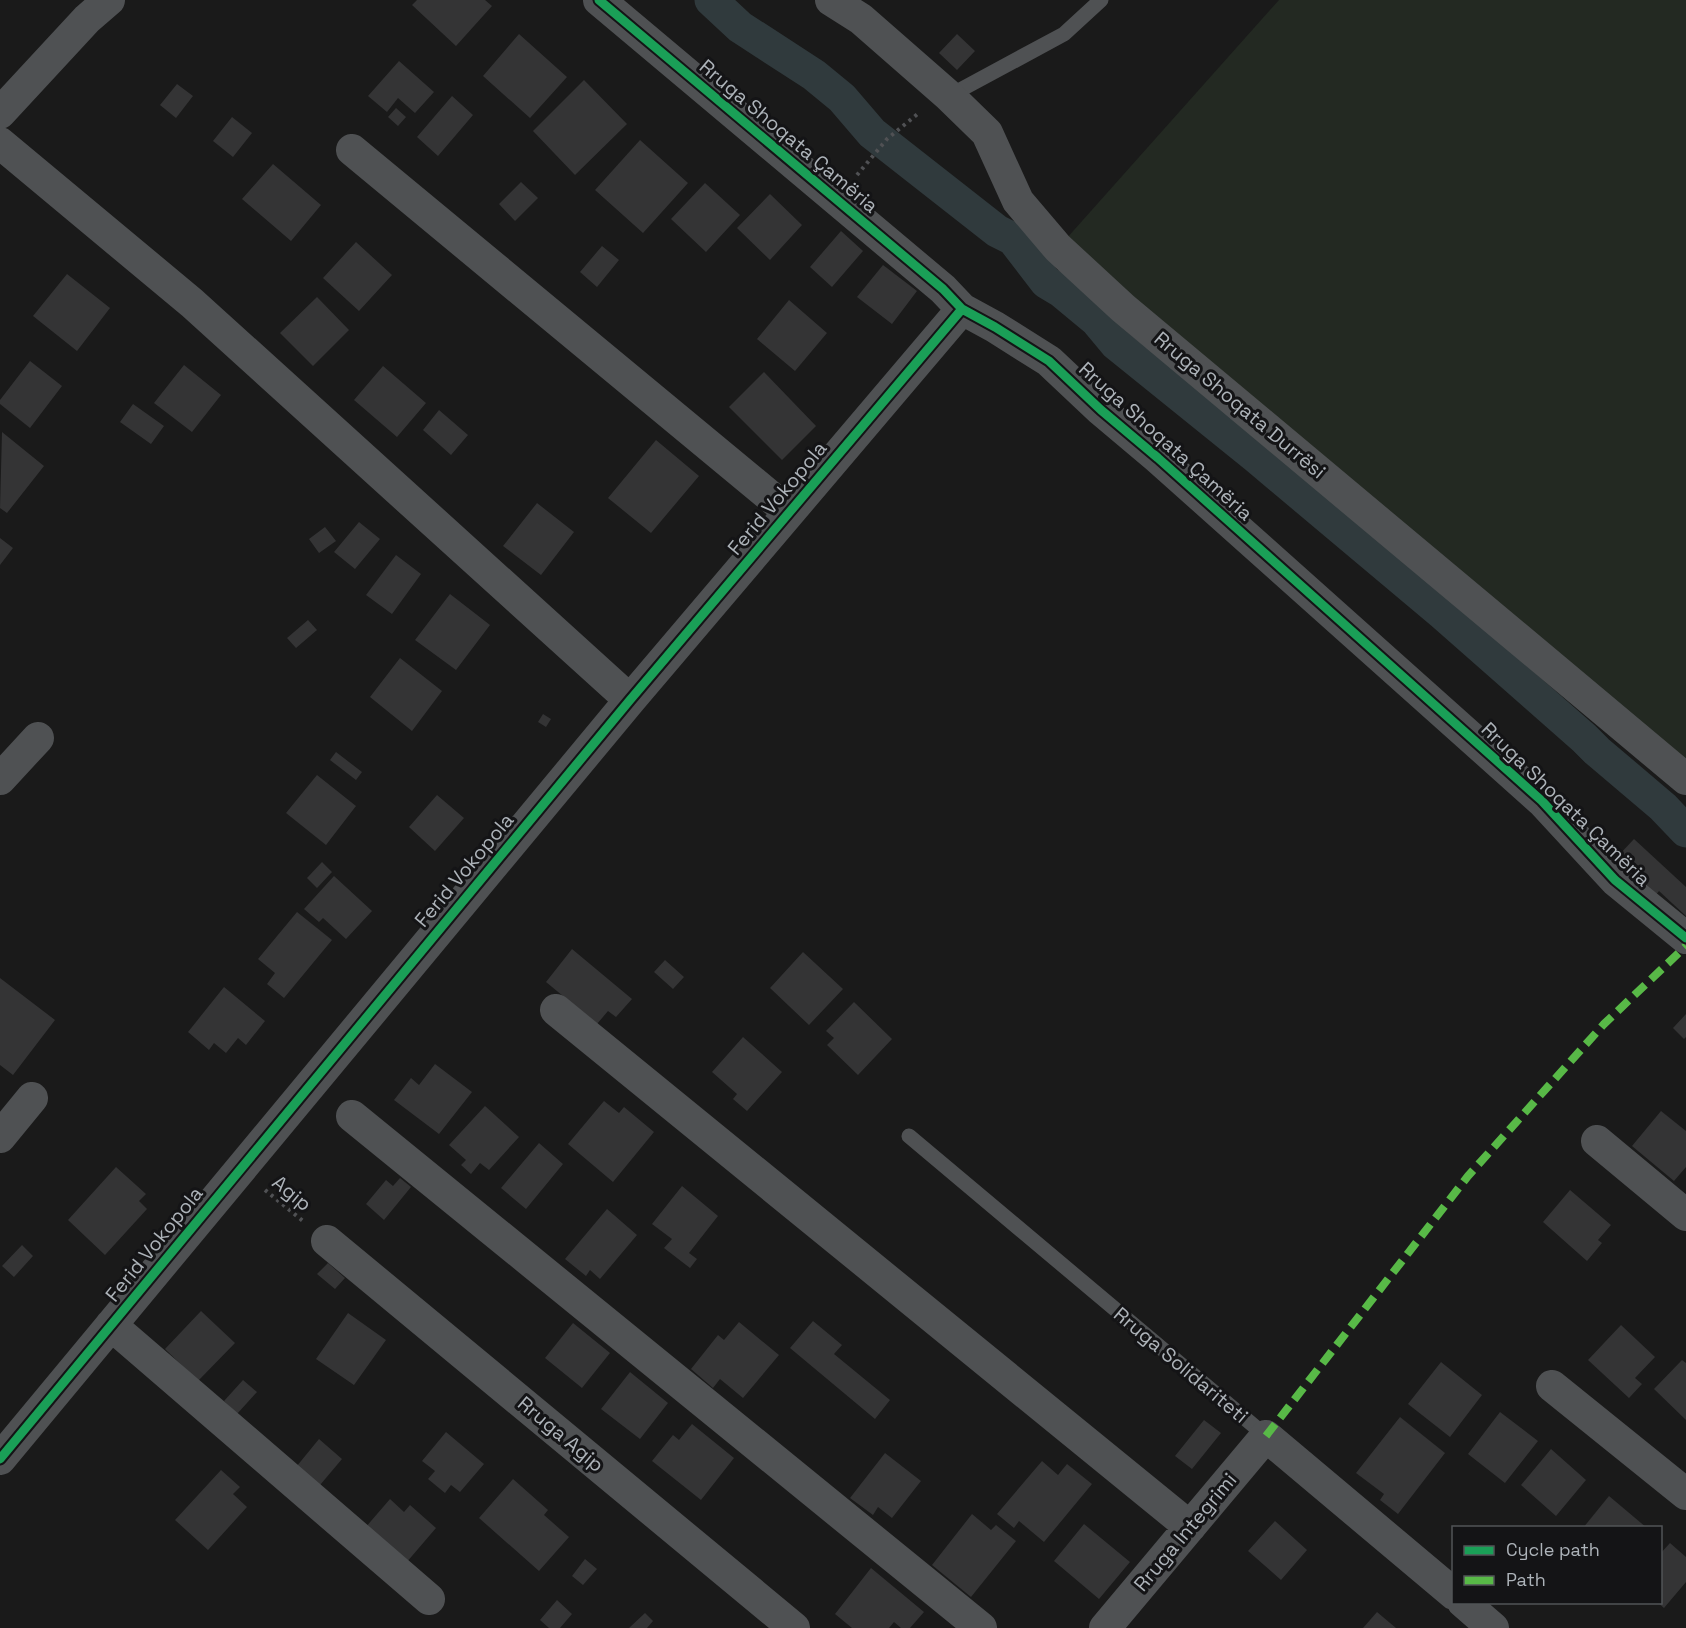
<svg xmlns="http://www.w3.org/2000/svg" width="1686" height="1628" viewBox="0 0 1686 1628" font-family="'Space Grotesk',sans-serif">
	<rect width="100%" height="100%" fill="#1a1a1a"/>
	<!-- green -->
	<path fill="#232922" d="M1279 0H1686V766L1058 248Z"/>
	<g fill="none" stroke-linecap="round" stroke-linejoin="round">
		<!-- canal -->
		<path stroke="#303a3d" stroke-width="33" d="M711 0 740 27 814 75 842 98 872 133 997 231 1013 239 1046 282 1061 291 1096 320 1116 344 1256 457 1442 613 1584 738 1597 751 1663 807 1686 831"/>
	</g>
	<!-- building -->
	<path fill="#343435" d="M417 0H485L492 6 456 46 412 5Z
		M519 34 567 77 530 118 483 76Z
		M957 34 975 51 957 70 939 53Z
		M399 61 434 92 415 113 398 98 387 112 368 96Z
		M584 80 627 124 575 175 533 131Z
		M177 84 193 96 176 118 160 105Z
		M452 96 473 115 438 156 417 137Z
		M396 108 406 117 398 126 388 117Z
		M232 117 252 133 233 157 213 141Z
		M640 140 688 183 643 233 595 190Z
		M273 164 321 205 291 241 242 199Z
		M521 182 538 198 515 221 499 204Z
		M705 183 740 215 706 252 671 219Z
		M770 194 802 225 770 260 737 228Z
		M841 231 863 251 832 287 810 267Z
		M356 242 392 275 359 311 323 278Z
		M602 246 619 260 597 287 580 272Z
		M883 265 917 291 892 324 857 297Z
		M67 274 110 308 77 351 33 316Z
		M317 297 349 330 313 366 280 333Z
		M789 300 827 333 795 371 757 339Z
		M30 361 62 386 30 428 0 404V400Z
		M184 365 221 395 192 432 154 403Z
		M383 366 426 403 397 437 354 400Z
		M764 372 816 426 782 460 729 407Z
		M133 404 164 426 151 444 120 422Z
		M439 410 468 435 451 455 423 430Z
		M2 432 44 466 7 513 0 508Z
		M656 440 699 476 651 533 608 498Z
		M537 503 574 532 541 575 503 546Z
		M359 522 380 539 355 569 334 552Z
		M325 527 336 541 319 553 309 539Z
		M0 538 13 548 0 565Z
		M396 555 421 574 392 614 366 595Z
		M450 594 490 625 456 670 415 640Z
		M308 620 317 630 296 648 287 638Z
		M400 658 442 691 412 731 370 697Z
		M543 714 551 719 546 727 538 722Z
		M336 752 362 772 356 780 330 760Z
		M317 775 356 806 326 845 286 813Z
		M437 795 464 818 435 851 409 827Z
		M1634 839 1686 887V916L1659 891 1651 901 1628 880 1636 870 1619 855Z
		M322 862 332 872 317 888 307 878Z
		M334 876 372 911 346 939 323 918 319 922 304 909Z
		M297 912 332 940 284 998 267 984 275 973 258 959Z
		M572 949 632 999 616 1017 608 1011 597 1024 546 982Z
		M803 952 843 989 809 1025 770 988Z
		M665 960 684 977 673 989 654 972Z
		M0 978 55 1020 13 1075 0 1065Z
		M224 987 265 1021 246 1045 238 1038 226 1053 214 1043 209 1050 188 1032Z
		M854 1002 892 1039 858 1075 827 1045 834 1038 826 1031Z
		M1686 1014V1037L1684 1039 1673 1028Z
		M743 1037 782 1072 747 1111 733 1099 737 1094 712 1072Z
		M435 1064 472 1092 439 1134 394 1100 411 1078 419 1085Z
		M604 1101 619 1113 624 1107 654 1132 613 1182 568 1144Z
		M485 1106 519 1137 489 1170 480 1163 471 1174 461 1165 466 1160 449 1145Z
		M1661 1111 1686 1131V1167L1674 1181 1632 1146Z
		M539 1143 563 1164 526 1209 501 1188Z
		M116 1167 146 1194 139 1201 147 1209 105 1255 68 1220Z
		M400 1178 411 1187 384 1220 366 1204 386 1180 393 1186Z
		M682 1186 718 1216 689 1253 697 1259 690 1268 664 1248 672 1239 652 1224Z
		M1570 1190 1611 1225 1598 1240 1602 1243 1587 1261 1543 1222Z
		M607 1209 637 1235 600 1279 590 1270 586 1276 565 1259Z
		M22 1245 33 1256 14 1277 2 1266Z
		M328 1263 345 1278 335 1289 317 1274Z
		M201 1311 235 1343 198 1381 165 1349Z
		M348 1313 386 1340 354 1385 316 1359Z
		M813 1321 842 1345 834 1354 890 1400 875 1419 790 1348Z
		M739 1322 779 1355 743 1398 720 1379 713 1388 691 1369 718 1335 724 1340Z
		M573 1323 610 1353 582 1388 545 1358Z
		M1621 1325 1655 1357 1635 1378 1642 1384 1629 1398 1588 1360Z
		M1682 1360 1686 1363V1420L1654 1389Z
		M1441 1362 1482 1395 1450 1437 1408 1404Z
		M630 1372 668 1403 640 1439 601 1409Z
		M243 1380 257 1392 237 1414 224 1401Z
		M1500 1412 1538 1441 1505 1483 1468 1454Z
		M1400 1417 1445 1453 1398 1514 1380 1500 1384 1494 1356 1473Z
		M1204 1420 1221 1433 1192 1469 1175 1456Z
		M692 1424 734 1458 701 1500 652 1461 673 1435 679 1440Z
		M446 1432 484 1464 460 1492 451 1485 445 1493 428 1479 435 1471 422 1461Z
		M319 1439 342 1459 315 1491 292 1472Z
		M1551 1449 1586 1480 1556 1516 1521 1485Z
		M885 1453 921 1481 892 1518 878 1507 873 1515 850 1498Z
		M1042 1461 1058 1475 1067 1464 1092 1484 1044 1542 1019 1521 1014 1528 997 1514Z
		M221 1470 240 1487 233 1494 247 1507 208 1550 175 1520Z
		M513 1479 548 1510 544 1515 569 1537 539 1571 479 1518Z
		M1609 1496 1647 1528H1583Z
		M390 1499 404 1512 410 1505 436 1528 406 1563 365 1528Z
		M972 1514 991 1530 996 1525 1016 1541 971 1597 932 1565Z
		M1275 1521 1307 1550 1281 1580 1248 1551Z
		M1084 1524 1130 1562 1099 1599 1054 1561Z
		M1670 1543 1686 1557V1582L1664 1608 1657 1602H1660V1554Z
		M585 1559 597 1569 583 1585 572 1576Z
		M871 1568 924 1612 910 1628H901L894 1622 889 1628H852L835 1614Z
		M557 1600 572 1614 560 1628H549L540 1620Z
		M1377 1612 1396 1628H1363Z
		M645 1613 653 1621 647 1628H629Z"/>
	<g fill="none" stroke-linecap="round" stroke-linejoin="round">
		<!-- path -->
		<path stroke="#505154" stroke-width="4" stroke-dasharray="3 4.5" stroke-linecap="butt" d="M857 175 887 139 920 112
			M265 1190 303 1221"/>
		<!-- lane -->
		<path stroke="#4f5153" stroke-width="15" d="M949 96 1064 34 1101 0
			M909 1136 1266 1436"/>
		<!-- street -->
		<path stroke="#4f5153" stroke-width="32" d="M599 0 943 289 962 309 995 327 1049 361 1101 410 1158 458 1542 801 1615 880 1686 938
			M831 0 861 19 949 96 987 133 1018 201 1058 248 1123 308 1686 779
			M0 113 87 19 109 0
			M0 143 192 303 630 700
			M352 150 789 512
			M0 779 38 738
			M556 1010 1190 1527
			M352 1116 981 1628
			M0 1137 32 1098
			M1597 1141 1686 1215
			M327 1241 794 1628
			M111 1325 429 1599
			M1552 1386 1686 1494
			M0 1459 630 700 962 309
			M1463 1602 1493 1628
			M1105 1628 1266 1436 1454 1594"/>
		<!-- quiet -->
		<path stroke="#58b947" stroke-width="8" stroke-dasharray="15 8" stroke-linecap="butt" d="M1266 1436 1468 1176 1604 1024 1686 946"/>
		<defs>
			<path id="cycleway" d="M599 0 943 289 962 309 995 327 1049 361 1101 410 1158 458 1542 801 1615 880 1686 938
				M0 1459 630 700 962 309"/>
		</defs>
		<!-- cycleway casing -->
		<use href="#cycleway" stroke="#141416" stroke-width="13"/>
		<!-- cycleway -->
		<use href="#cycleway" stroke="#1a9f57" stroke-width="9"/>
	</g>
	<g text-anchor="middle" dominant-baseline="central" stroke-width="6" stroke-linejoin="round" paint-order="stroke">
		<!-- street labels -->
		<g font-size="20" fill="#adb3b9" stroke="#141416">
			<text transform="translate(789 136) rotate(40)">Rruga Shoqata Çamëria</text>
			<text transform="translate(1240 405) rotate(40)">Rruga Shoqata Durrësi</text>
			<text transform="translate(1166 441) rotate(42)">Rruga Shoqata Çamëria</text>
			<text transform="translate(777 498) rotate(-50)">Ferid Vokopola</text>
			<text transform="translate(1566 804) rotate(44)">Rruga Shoqata Çamëria</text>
			<text transform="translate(464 870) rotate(-50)">Ferid Vokopola</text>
			<text transform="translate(292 1193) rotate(39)">Agip</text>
			<text transform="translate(154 1244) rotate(-51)">Ferid Vokopola</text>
			<text transform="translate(1181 1365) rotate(40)">Rruga Solidariteti</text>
			<text transform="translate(561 1434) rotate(40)">Rruga Agip</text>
			<text transform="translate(1185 1532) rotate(-50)">Rruga Integrimi</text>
		</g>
	</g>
	<!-- legend -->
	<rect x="1452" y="1526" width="210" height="78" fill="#141416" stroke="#515457" stroke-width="1.5"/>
	<rect x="1464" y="1546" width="30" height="9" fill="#1a9f57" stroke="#515457" stroke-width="1.5"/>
	<text x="1506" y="1556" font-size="18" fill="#adb3b9">Cycle path</text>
	<rect x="1464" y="1576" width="30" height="9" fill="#58b947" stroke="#515457" stroke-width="1.5"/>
	<text x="1506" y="1586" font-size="18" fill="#adb3b9">Path</text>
</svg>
